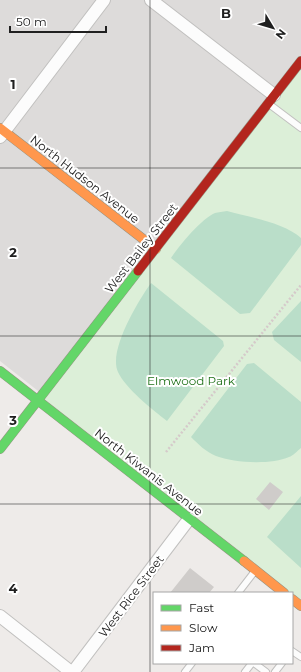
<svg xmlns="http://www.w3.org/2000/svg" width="301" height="672" viewBox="0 0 301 672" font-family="Montserrat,sans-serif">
	<rect width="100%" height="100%" fill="#eeebe9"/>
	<!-- residential -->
	<path fill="#dddbda" d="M0 0H301V61L42 394 0 361Z"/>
	<!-- park -->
	<path fill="#dcefd8" d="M301 58V606L38 400Z"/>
	<!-- pitch -->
	<path fill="#badec9" d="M227 211C249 217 285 223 301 238V245L250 313 240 314 171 258C179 246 201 219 215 213 218 212 223 212 227 211Z
		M151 283 223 341 224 346 167 421C153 410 125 388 118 372 108 351 138 301 151 283Z
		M301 301V362L274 340 272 332Z
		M254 363 301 402V448C297 451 293 456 289 457 271 465 234 463 216 456 206 452 198 444 191 437L247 364Z
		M301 496V568L267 537Z"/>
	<!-- building -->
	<path fill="#cfccca" d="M270 482 283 492 269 510 256 499Z
		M190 568 214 587 209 593H170Z"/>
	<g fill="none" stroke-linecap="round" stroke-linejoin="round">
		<defs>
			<path id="lane" d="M269 104 301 128
				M238 593 255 571
				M292 651 301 657
				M254 663 266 672
				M185 672 192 663
				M245 672 252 663
				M275 672 282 663"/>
			<path id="street" d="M151 0 274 95
				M0 137 104 0
				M0 616 71 672
				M73 672 189 519"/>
			<path id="fast" d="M0 371 244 561
				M0 449 138 271"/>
			<path id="slow" d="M0 128 156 249
				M244 561 284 593
				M292 599 301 606"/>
			<path id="jam" d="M138 271 301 61"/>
		</defs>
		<!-- lane casing -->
		<use href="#lane" stroke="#c1c0bf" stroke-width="8"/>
		<!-- street casing -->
		<use href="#street" stroke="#c1c0bf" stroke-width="14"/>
		<!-- fast casing -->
		<use href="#fast" stroke="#969483" stroke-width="10"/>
		<!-- slow casing -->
		<use href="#slow" stroke="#969483" stroke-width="10"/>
		<!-- jam casing -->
		<use href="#jam" stroke="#969483" stroke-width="10"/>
		<!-- path -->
		<path stroke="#d5caca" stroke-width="2.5" stroke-dasharray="2 2" stroke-linecap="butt" d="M166 452 301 285"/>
		<!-- lane -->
		<use href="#lane" stroke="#fcfcfc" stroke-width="6"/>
		<!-- street -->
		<use href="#street" stroke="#fcfcfc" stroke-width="12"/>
		<!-- fast -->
		<use href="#fast" stroke="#63d668" stroke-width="9"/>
		<!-- slow -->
		<use href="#slow" stroke="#ff974d" stroke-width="9"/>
		<!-- jam -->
		<use href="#jam" stroke="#b3261e" stroke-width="9"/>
	</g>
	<!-- grid -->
	<path fill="none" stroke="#202020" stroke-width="1" stroke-opacity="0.55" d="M150 0V672M0 168H301M0 336H301M0 504H301"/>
	<g text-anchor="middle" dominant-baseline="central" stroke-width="4" stroke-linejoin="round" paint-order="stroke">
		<!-- street labels -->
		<g font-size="12" fill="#202020" stroke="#fff">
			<text transform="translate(85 179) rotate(38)">North Hudson Avenue</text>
			<text transform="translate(141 248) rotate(-52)">West Bailey Street</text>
			<text transform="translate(149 472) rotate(38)">North Kiwanis Avenue</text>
			<text transform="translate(131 596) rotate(-53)">West Rice Street</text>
		</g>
		<!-- park labels -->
		<g font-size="12" fill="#21721a" stroke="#fff">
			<text x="191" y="380">Elmwood Park</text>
		</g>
	</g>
	<g font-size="13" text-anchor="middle" font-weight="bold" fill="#202020" stroke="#fff" stroke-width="4" stroke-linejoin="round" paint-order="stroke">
		<text x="226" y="18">B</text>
		<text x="13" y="89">1</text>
		<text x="13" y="257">2</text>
		<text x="13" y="425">3</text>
		<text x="13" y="593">4</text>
	</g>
	<!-- legend -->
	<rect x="153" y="592" width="140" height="72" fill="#ffffff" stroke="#a6a6a6"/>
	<rect x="161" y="605" width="20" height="6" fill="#63d668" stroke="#a6a6a6"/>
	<text x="189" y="612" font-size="12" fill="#202020">Fast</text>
	<rect x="161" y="625" width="20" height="6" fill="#ff974d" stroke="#a6a6a6"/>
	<text x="189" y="632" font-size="12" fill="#202020">Slow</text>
	<rect x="161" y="645" width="20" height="6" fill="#b3261e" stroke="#a6a6a6"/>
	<text x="189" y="652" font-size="12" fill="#202020">Jam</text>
	<!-- north arrow -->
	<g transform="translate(273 28) rotate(128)" stroke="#ffffff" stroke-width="3" paint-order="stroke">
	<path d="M0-3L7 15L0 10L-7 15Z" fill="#202020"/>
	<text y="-6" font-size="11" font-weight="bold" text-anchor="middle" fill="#202020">N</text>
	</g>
	<!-- scale -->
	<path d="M10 26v6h96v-6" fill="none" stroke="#202020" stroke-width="2"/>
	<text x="16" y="26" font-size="12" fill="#202020" stroke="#ffffff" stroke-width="3" paint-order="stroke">50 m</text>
</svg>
